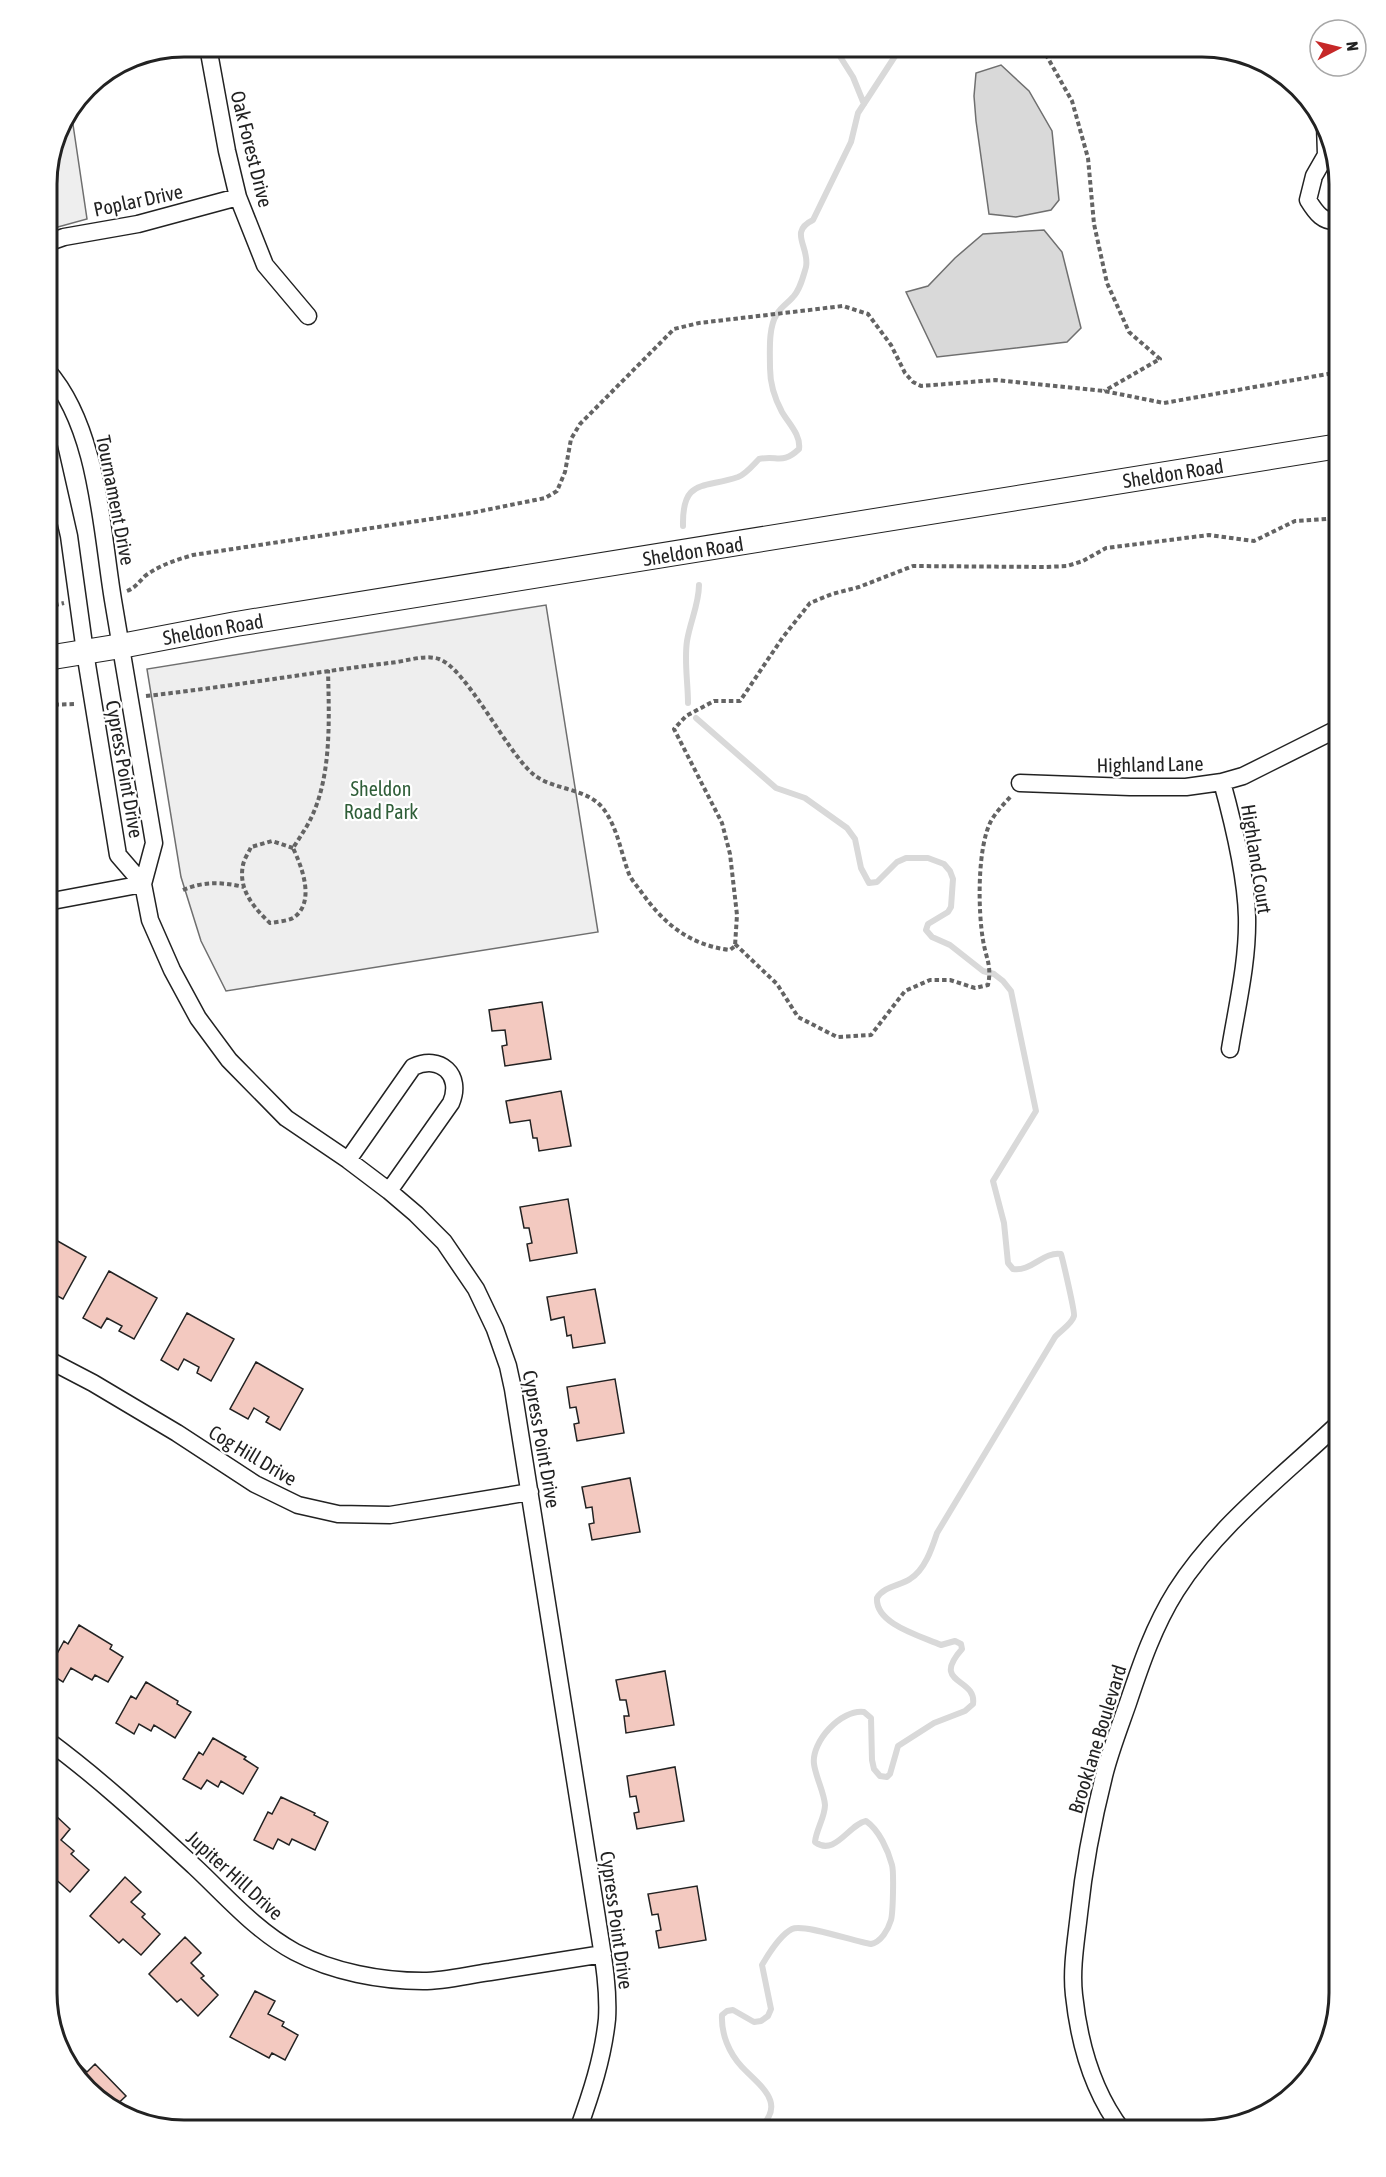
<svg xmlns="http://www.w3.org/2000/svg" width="1386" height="2177" viewBox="0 0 1386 2177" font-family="'Asap Condensed',sans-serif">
	<rect width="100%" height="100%" fill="#fff"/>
	<!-- green -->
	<path fill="#eee" stroke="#6f6f6f" stroke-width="1.5" d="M71 111 87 219 47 230V176L57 131Z
		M546 605 598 932 226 991 201 941 181 877 147 669Z"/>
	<!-- water -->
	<path fill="#d9d9d9" stroke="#6f6f6f" stroke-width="1.5" d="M1001 65 1029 91 1052 131 1059 200 1051 210 1016 217 989 214 976 121 974 96 976 73Z
		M1044 230 1062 252 1081 328 1067 342 937 357 906 292 928 286 955 258 983 234Z"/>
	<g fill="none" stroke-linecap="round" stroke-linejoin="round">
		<!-- stream -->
		<path stroke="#d9d9d9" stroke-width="6" d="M834 47 853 77 864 104
			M683 526C682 478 703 489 738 477 746 474 753 465 759 459 778 455 782 465 799 449 801 435 789 424 782 412 775 399 770 383 770 368 770 352 768 327 777 314 781 307 788 303 793 297 800 290 803 277 806 267 810 247 788 232 813 220L851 142 858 113 901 47
			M688 703C688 683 684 661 687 641 690 622 699 604 699 585
			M696 718 776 788 805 798 847 828 855 839 861 868 869 883 877 882 897 862 906 858H928L944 864 950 871 953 879 951 907 948 912 928 924 926 930 932 937 950 945 983 971 994 974 1003 981 1011 991 1036 1111 993 1181 1004 1223 1008 1263 1013 1269C1031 1272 1044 1251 1061 1254 1063 1261 1075 1312 1074 1316 1072 1324 1060 1331 1055 1337L937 1533C932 1548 925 1570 910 1579 900 1586 884 1586 877 1598 875 1624 921 1636 941 1645L955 1641 961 1644 962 1649C930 1685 977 1677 973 1704L965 1711 934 1723 898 1746 890 1774 887 1777 880 1776 874 1769 872 1760 871 1718 864 1712C841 1709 811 1742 814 1764 816 1778 824 1792 825 1805 825 1817 816 1830 815 1842 835 1857 849 1824 866 1821 879 1830 888 1850 892 1865 894 1872 893 1913 891 1920 888 1930 881 1942 871 1944 855 1942 803 1923 792 1929 780 1935 769 1953 762 1965L771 2009 768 2016 761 2021 754 2022 733 2010 727 2011 722 2015C721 2034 729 2053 742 2067 760 2086 789 2104 757 2130"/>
	</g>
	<!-- building -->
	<path fill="#f3c9c0" stroke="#222" stroke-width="1.5" d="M542 1002 551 1059 505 1066 502 1046 507 1045 505 1030 492 1031 489 1010Z
		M561 1091 571 1146 539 1151 537 1138H533L530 1120 510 1123 506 1101Z
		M568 1199 577 1253 530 1261 527 1244 532 1243 529 1228H524L520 1207Z
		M47 1235 86 1257 63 1299 48 1291 51 1285 47 1283Z
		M109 1271 157 1298 134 1339 119 1331 122 1326 107 1318 101 1328 83 1318Z
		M595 1289 605 1343 573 1348 571 1335 567 1336 564 1317 551 1320 547 1297Z
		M187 1313 234 1339 211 1381 197 1373 199 1367 184 1359 178 1370 161 1360Z
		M256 1362 303 1389 280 1430 266 1422 269 1417 254 1408 248 1419 230 1409Z
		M615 1379 624 1433 577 1441 574 1424 579 1423 576 1407 570 1408 567 1387Z
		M630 1478 640 1532 592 1540 589 1524 594 1523 592 1507 586 1508 582 1487Z
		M79 1625 112 1645 110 1649 123 1657 108 1682 95 1675 92 1680 71 1668 63 1682 47 1672 64 1641 68 1644Z
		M665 1671 674 1725 626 1733 624 1716H629L626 1700H620L616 1680Z
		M146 1682 178 1701 177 1704 191 1712 175 1738 154 1725 151 1731 139 1724 134 1734 116 1723 131 1696 136 1699Z
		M213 1738 246 1757 244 1759 258 1768 243 1794 221 1781 218 1787 207 1780 201 1789 183 1779 199 1752 203 1755Z
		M675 1767 684 1821 637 1829 634 1813 639 1812 636 1796 630 1797 627 1776Z
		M281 1797 315 1813 314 1815 328 1822 315 1850 292 1839 289 1845 278 1839 273 1849 254 1840 268 1812 272 1814Z
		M54 1814 70 1829 61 1840 74 1851 71 1854 89 1870 70 1892 52 1876 49 1880 47 1878V1823Z
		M125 1877 141 1892 131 1902 145 1914 142 1917 160 1934 141 1955 123 1939 119 1943 90 1916Z
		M697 1886 706 1940 659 1948 656 1931 661 1930 658 1914 652 1915 648 1894Z
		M185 1937 201 1953 191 1963 204 1976 201 1978 218 1995 198 2016 181 1999 177 2002 149 1974Z
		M255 1991 275 2001 268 2014 284 2022 282 2026 298 2035 285 2060 272 2053 269 2058 230 2037Z
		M95 2064 126 2096 112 2109 108 2107 76 2071 81 2066 87 2072Z"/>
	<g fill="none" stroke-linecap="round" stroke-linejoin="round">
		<defs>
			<path id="street" d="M208 47 227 151 238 197 265 265 308 316
				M1325 123 1326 155 1314 176 1308 200C1316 213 1323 223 1339 221
				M47 243 64 237 138 224 238 197
				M47 370C98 428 101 527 113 600 127 681 141 762 154 843L143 884 150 920 172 970 198 1018 229 1060 286 1118 348 1160 389 1191 416 1214 444 1242 476 1289 495 1329 508 1366 513 1389 597 1918C602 1951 609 1986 607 2019 603 2058 591 2094 578 2130
				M47 439 69 536 85 652 118 855 143 884
				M1222 782C1233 822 1246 876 1247 917 1248 961 1237 1006 1230 1049
				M1020 783 1130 787H1186L1222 782 1243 776 1339 728
				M47 902 143 884
				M348 1160 413 1067C440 1054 463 1075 451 1103L389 1191
				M47 1359 93 1383 177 1433 255 1484 298 1505 338 1514 390 1515 530 1492
				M47 1740C100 1779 147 1823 195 1867 227 1897 256 1931 295 1952 333 1972 381 1981 423 1981 445 1981 468 1975 490 1972 528 1966 565 1960 603 1954
				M1122 2130C1093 2092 1079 2042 1074 1995 1071 1969 1076 1941 1079 1914 1084 1866 1093 1819 1105 1772 1111 1749 1120 1726 1128 1703 1141 1664 1154 1626 1176 1591 1218 1525 1283 1476 1339 1423"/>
			<path id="secondary" d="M47 658 121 646 236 624 1339 446"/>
		</defs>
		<!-- street casing -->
		<use href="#street" stroke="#222" stroke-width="19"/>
		<!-- secondary casing -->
		<use href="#secondary" stroke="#222" stroke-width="26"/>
		<!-- path -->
		<path stroke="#646464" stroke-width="4" stroke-dasharray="4.5 3" stroke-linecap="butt" d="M1045 47V53L1072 101 1088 158 1094 224 1107 283 1129 332 1160 359 1104 391
			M127 591C135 588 139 582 145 576 160 565 176 560 193 555L471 513 545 498 557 491 565 472 571 439 580 424 674 329 699 323 843 306 868 314 891 345 905 373 913 382 921 386 995 380 1104 391 1164 403 1339 372
			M47 607 64 603
			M146 696C227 687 308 673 389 663 404 662 424 654 439 659 466 668 506 751 533 774 553 791 589 787 605 811 618 830 621 853 629 874 632 881 638 887 642 893 665 925 690 945 730 950L735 946 737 915 730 854 722 823 674 729 686 716 714 701H740L783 637 810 603 832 594 859 587 913 566 1046 567 1067 566 1083 561 1106 548 1209 535 1254 541 1295 521 1339 518
			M47 705 76 704
			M293 848 272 841 251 847C249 852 244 859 243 865 238 889 253 907 270 923 276 922 287 921 293 918 316 903 302 867 293 848 300 837 307 827 312 816 332 773 329 716 328 670
			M183 890C204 881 222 882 244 887
			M735 944 777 984 798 1017 837 1037 871 1035 905 991 930 980H950L975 988 988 985C992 965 986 959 983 940 978 911 977 848 991 821 996 812 1004 804 1011 796"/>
		<!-- street -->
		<use href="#street" stroke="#fff" stroke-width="16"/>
		<!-- secondary -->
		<use href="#secondary" stroke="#fff" stroke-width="24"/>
	</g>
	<g text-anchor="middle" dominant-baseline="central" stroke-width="4.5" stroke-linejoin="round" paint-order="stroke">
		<!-- street labels -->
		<g font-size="20" fill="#222" stroke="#fff">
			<text transform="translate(252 149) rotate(76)">Oak Forest Drive</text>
			<text transform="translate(138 200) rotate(-12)">Poplar Drive</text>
			<text transform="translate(1173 473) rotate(-9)">Sheldon Road</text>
			<text transform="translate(116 500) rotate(79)">Tournament Drive</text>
			<text transform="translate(693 551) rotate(-9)">Sheldon Road</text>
			<text transform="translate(213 629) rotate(-10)">Sheldon Road</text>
			<text transform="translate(1150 764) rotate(-1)">Highland Lane</text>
			<text transform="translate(125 769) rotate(80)">Cypress Point Drive</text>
			<text transform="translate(1257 859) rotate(81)">Highland Court</text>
			<text transform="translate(542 1439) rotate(80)">Cypress Point Drive</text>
			<text transform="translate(253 1455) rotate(31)">Cog Hill Drive</text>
			<text transform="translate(1097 1739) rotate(-73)">Brooklane Boulevard</text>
			<text transform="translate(235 1875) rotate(42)">Jupiter Hill Drive</text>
			<text transform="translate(617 1920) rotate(82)">Cypress Point Drive</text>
		</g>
		<!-- park labels -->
		<g font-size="20" fill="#2f5e38" stroke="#fff">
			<text x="381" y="788">Sheldon<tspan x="381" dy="23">Road Park</tspan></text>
		</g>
	</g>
	<!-- crop -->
	<path d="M0 0H1386V2177H0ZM184 57H1202A127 127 0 0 1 1329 184V1993A127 127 0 0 1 1202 2120H184A127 127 0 0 1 57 1993V184A127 127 0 0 1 184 57Z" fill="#fff" fill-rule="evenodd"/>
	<path fill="none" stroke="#222" stroke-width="3" d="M184 57H1202A127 127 0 0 1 1329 184V1993A127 127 0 0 1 1202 2120H184A127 127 0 0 1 57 1993V184A127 127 0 0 1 184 57Z"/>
	<!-- north arrow -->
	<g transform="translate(1338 48) rotate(83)"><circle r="28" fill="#ffffff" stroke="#a7a7a7" stroke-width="1.5"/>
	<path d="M0-4.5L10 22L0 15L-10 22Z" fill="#c62828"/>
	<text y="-9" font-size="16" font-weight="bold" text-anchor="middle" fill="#222222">N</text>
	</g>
</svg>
